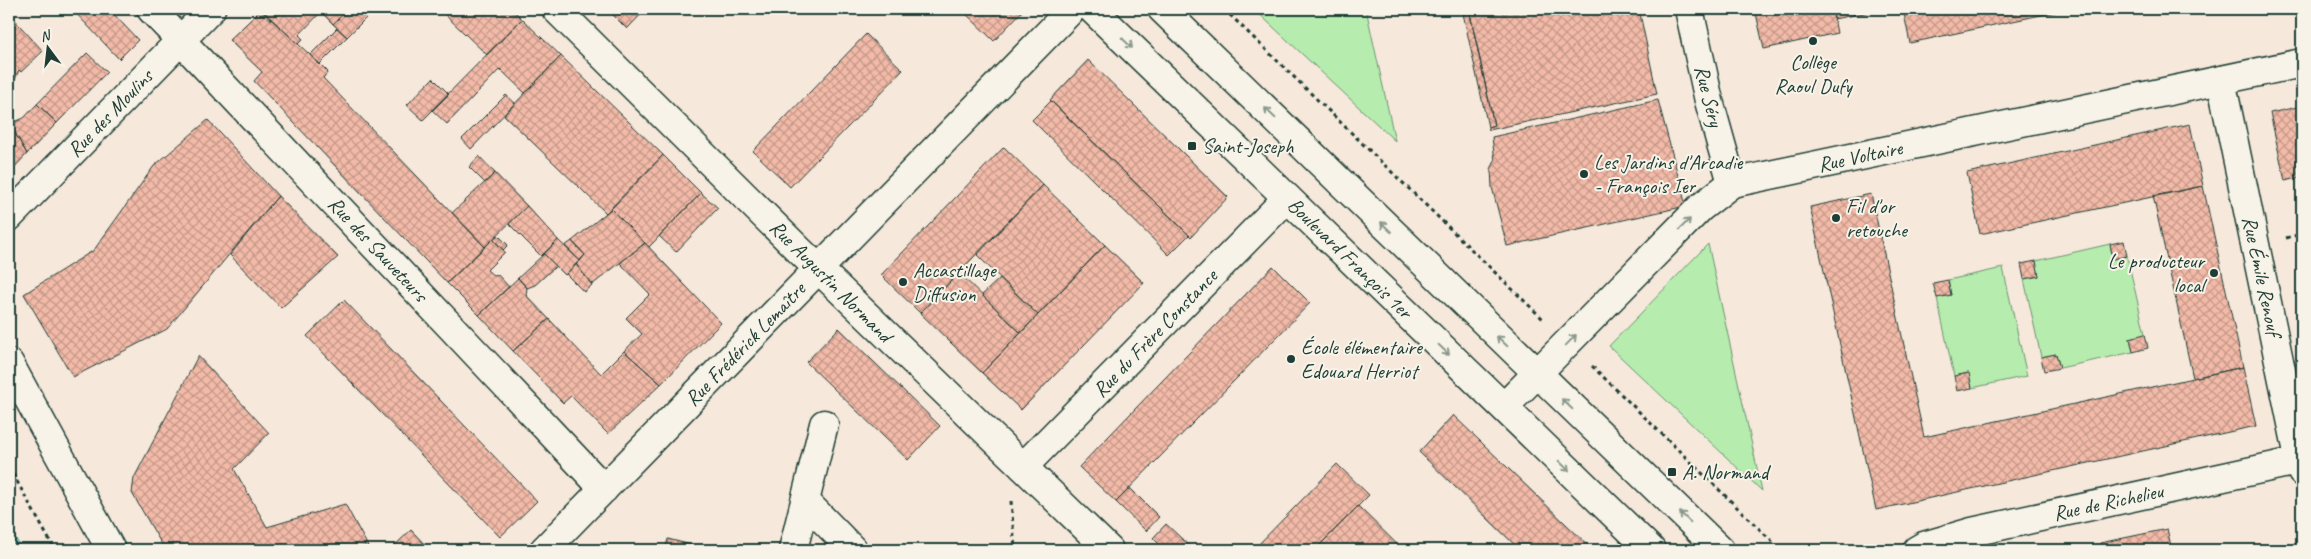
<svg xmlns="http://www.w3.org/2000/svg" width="2311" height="559" viewBox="0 0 2311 559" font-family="Caveat,sans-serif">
	<defs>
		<pattern id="water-rules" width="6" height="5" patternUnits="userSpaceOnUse" patternTransform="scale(1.25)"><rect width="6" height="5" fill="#7bcdd2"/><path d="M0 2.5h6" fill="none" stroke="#64a8ab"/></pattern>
		<pattern id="building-cross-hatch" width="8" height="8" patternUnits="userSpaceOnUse" patternTransform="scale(1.25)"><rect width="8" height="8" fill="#f3baa8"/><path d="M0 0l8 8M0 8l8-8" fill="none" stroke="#c4988a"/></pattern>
	</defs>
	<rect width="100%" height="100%" fill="#f6e8db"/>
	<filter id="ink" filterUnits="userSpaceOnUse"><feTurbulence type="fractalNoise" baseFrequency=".02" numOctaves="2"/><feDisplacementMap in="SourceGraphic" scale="10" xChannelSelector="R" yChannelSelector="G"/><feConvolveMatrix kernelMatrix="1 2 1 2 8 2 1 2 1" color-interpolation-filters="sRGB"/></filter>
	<g filter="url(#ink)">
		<!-- grass -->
		<path fill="#b6ecae" stroke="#6a9471" d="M1254 9H1366L1395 141Z
			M1708 244 1762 491 1609 346Z
			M2110 244 2113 259 2127 256 2145 334 2130 338 2133 352 2060 368 2056 354 2041 357 2024 279 2039 276 2036 261Z
			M2003 268 2027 376 1972 388 1968 373 1954 376 1937 298 1951 295 1948 280Z"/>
		<!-- water -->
		<path fill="url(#water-rules)" stroke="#569393" d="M9 526 22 550H9Z"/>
		<!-- building -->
		<path fill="url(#building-cross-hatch)" stroke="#1f3d34" d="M72 9H109L138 40 119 59Z
			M261 9H317L321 12 299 35 303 39 298 44Z
			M324 9H340L344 13 333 24 321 12Z
			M348 9 374 10 347 37 333 24Z
			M439 9H512L522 19 487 55Z
			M607 9H646L627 29Z
			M961 9H1024L994 41Z
			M1462 9H1469L1494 125 1488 127Z
			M1469 9H1639L1657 94 1489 130 1488 127 1494 125Z
			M1755 9H1832L1837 33 1764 49Z
			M1832 9H1852L1854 15 1834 19Z
			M1852 9H1884L1854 15Z
			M1903 9H2069L1910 43Z
			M261 10 320 64 328 72 323 78 485 247 447 283 254 81 262 72 229 40Z
			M9 14 43 51 21 72 19 70 9 94V87L12 85 9 79Z
			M522 19 561 56 525 93 500 69 447 124 432 110Z
			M337 28 347 37 319 65 310 55Z
			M866 34 903 70 790 187 753 151Z
			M87 53 107 72 57 123 37 104Z
			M561 56 663 155 606 213 504 115Z
			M1088 60 1228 197 1191 237 1050 100Z
			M433 78 449 94 423 120 407 105Z
			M506 95 515 103 471 149 462 139Z
			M1658 100 1686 206 1507 246 1492 187 1491 169 1495 161 1492 137Z
			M1051 101 1189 235 1169 255 1032 120Z
			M37 104 57 123 27 154 10 124 24 118Z
			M2302 106V177L2285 181 2270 113Z
			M208 120 278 196 167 329 73 377 24 294 94 250 154 166Z
			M10 124 27 154 9 173V125Z
			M2190 124 2203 186 1980 234 1967 173Z
			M1004 147 1043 185 920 313 881 275Z
			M663 155 701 193 649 247 611 209Z
			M479 156 495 173 485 183 469 167Z
			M495 173 527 206 485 247 452 213Z
			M1043 185 1105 245 1038 315 977 255Z
			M2203 186 2243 367 2193 378 2153 196Z
			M701 193 718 208 676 252 659 236Z
			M1871 194 1924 437 2243 367 2256 426 1876 510 1810 207Z
			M278 196 338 257 281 308 230 255Z
			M527 206 558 240 541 256 509 224Z
			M611 209 645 243 592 285 576 264 585 255 572 241Z
			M498 235 508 245 503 250 493 239Z
			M493 239 505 252 487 270 494 276 498 275 509 287 479 315 447 283Z
			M558 240 580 261 565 275 544 254Z
			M572 241 585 255 580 261 565 246Z
			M2124 241 2127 256 2113 259 2110 244Z
			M645 243 721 323 661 384 624 351 642 334 626 318 650 294 620 263Z
			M1105 245 1144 283 1021 410 982 373Z
			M544 254 556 266 535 285 527 288 518 278Z
			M2036 261 2039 276 2024 279 2021 264Z
			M576 264 592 285 584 292 566 274Z
			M1273 266 1310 303 1116 502 1079 467Z
			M959 273 1021 333 982 373 920 313Z
			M518 278 527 288 526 295 549 319 513 351 479 315Z
			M1000 278 1038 315 1021 333 982 295Z
			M1948 280 1951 295 1937 298 1933 283Z
			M344 300 537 501 500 537 307 336Z
			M549 319 601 374 624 351 661 384 608 434 571 396 563 403 513 351Z
			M839 328 940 426 908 460 806 362Z
			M2145 334 2148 348 2133 352 2130 338Z
			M2056 354 2060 368 2044 371 2041 357Z
			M198 356 269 433 234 469 267 527 345 504 370 550H165L132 493 134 478Z
			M1969 373 1972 388 1957 391 1954 376Z
			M1453 415 1593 550H1520L1419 452Z
			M1337 464 1369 495 1315 550H1253Z
			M1130 488 1159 517 1146 531 1116 502Z
			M1358 506 1403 550H1315Z
			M1166 524 1194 550H1165L1153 538Z
			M2167 529 2172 550H2101L2100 543Z
			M411 530 430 550H390Z
			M668 539 711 550H665Z"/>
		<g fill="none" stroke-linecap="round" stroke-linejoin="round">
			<defs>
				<path id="minor" d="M151 9 604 489
					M556 9 800 251 1109 550
					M1689 9 1709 101 1732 183
					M2221 80 2302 472
					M9 217 211 9
					M9 363 111 550
					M1023 467 1287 198
					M805 501 853 550
					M544 550 1072 9
					M793 550 824 424
					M1917 550 1924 546 1972 532 2302 460"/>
				<path id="major" d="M1092 9 1651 550
					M1162 9 1720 550
					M1504 407 1700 208 1732 183 2302 63"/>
			</defs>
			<!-- minor casing -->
			<use href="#minor" stroke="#1f3d34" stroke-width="31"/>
			<!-- major casing -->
			<use href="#major" stroke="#1f3d34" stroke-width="31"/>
			<!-- path -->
			<path stroke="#1f3d34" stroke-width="3" stroke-dasharray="4 4" stroke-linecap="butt" d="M1224 9 1544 320
				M2286 238 2302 234
				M1592 366 1781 550
				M9 467 55 550
				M1011 501 1015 550"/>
			<!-- minor -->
			<use href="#minor" stroke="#f7f3e8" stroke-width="28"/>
			<!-- major -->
			<use href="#major" stroke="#f7f3e8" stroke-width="28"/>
		</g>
		<!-- one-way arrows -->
		<defs><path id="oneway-shaft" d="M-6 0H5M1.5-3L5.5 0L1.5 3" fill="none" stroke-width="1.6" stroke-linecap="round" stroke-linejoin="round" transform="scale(1.25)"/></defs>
		<g stroke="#8b988e">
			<use href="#oneway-shaft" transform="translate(1127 43) rotate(44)"/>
			<use href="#oneway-shaft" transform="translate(1270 113) rotate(-136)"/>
			<use href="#oneway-shaft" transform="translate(1685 224) rotate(-45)"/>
			<use href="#oneway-shaft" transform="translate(1386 227) rotate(-136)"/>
			<use href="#oneway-shaft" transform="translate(1571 340) rotate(-46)"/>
			<use href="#oneway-shaft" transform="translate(1502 341) rotate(-136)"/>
			<use href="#oneway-shaft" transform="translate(1444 350) rotate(44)"/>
			<use href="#oneway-shaft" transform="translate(1567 404) rotate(-136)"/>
			<use href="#oneway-shaft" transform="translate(1564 466) rotate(44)"/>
			<use href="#oneway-shaft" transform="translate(1685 517) rotate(-136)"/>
		</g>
	</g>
	<!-- markers -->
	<g fill="#1f3d34" stroke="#f7f3e8" stroke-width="2">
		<circle cx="1813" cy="41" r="5"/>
		<rect x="1187" y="141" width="10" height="10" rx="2.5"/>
		<circle cx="1584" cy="174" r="5"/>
		<circle cx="1836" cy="218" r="5"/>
		<circle cx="2214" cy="273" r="5"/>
		<circle cx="903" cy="282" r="5"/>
		<circle cx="1291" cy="359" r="5"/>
		<rect x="1667" y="467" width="10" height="10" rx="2.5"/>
	</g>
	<g text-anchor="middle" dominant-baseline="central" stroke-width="4" stroke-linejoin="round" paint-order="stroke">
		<!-- poi labels -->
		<g font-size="21" fill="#1f3d34" stroke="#f7f3e8" text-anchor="start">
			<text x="1813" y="62" text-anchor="middle">Collège<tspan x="1813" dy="24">Raoul Dufy</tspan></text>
			<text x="1202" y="146">Saint-Joseph</text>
			<text x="1594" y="162">Les Jardins d'Arcadie<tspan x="1594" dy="24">- François Ier</tspan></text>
			<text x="1846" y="206">Fil d'or<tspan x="1846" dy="24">retouche</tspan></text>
			<text x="2204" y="261" text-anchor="end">Le producteur<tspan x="2204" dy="24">local</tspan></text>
			<text x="913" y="270">Accastillage<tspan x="913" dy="24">Diffusion</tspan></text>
			<text x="1301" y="347">École élémentaire<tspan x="1301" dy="24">Edouard Herriot</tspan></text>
			<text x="1682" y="472">A. Normand</text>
		</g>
		<!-- street labels -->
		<g font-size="21" fill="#1f3d34" stroke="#f7f3e8">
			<text transform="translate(1709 96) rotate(76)">Rue Séry</text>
			<text transform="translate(110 113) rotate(-46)">Rue des Moulins</text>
			<text transform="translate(1860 156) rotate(-12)">Rue Voltaire</text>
			<text transform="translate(378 249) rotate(47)">Rue des Sauveteurs</text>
			<text transform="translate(1350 258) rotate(44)">Boulevard François 1er</text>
			<text transform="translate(2262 276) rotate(78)">Rue Émile Renouf</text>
			<text transform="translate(831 281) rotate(45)">Rue Augustin Normand</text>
			<text transform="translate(1155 333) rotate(-46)">Rue du Frère Constance</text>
			<text transform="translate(745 344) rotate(-46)">Rue Frédérick Lemaître</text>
			<text transform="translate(2108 502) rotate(-12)">Rue de Richelieu</text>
		</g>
	</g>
	<!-- margin -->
	<rect width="2311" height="559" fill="none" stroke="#f7f3e8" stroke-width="30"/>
	<rect x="15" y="15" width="2281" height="529" fill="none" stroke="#1f3d34" stroke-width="2" filter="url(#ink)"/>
	<!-- north arrow -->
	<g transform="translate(48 48) rotate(345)" stroke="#f7f3e8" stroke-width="4" paint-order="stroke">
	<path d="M0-4L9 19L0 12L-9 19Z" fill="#1f3d34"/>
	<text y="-8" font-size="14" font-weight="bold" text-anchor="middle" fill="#1f3d34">N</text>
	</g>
</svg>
